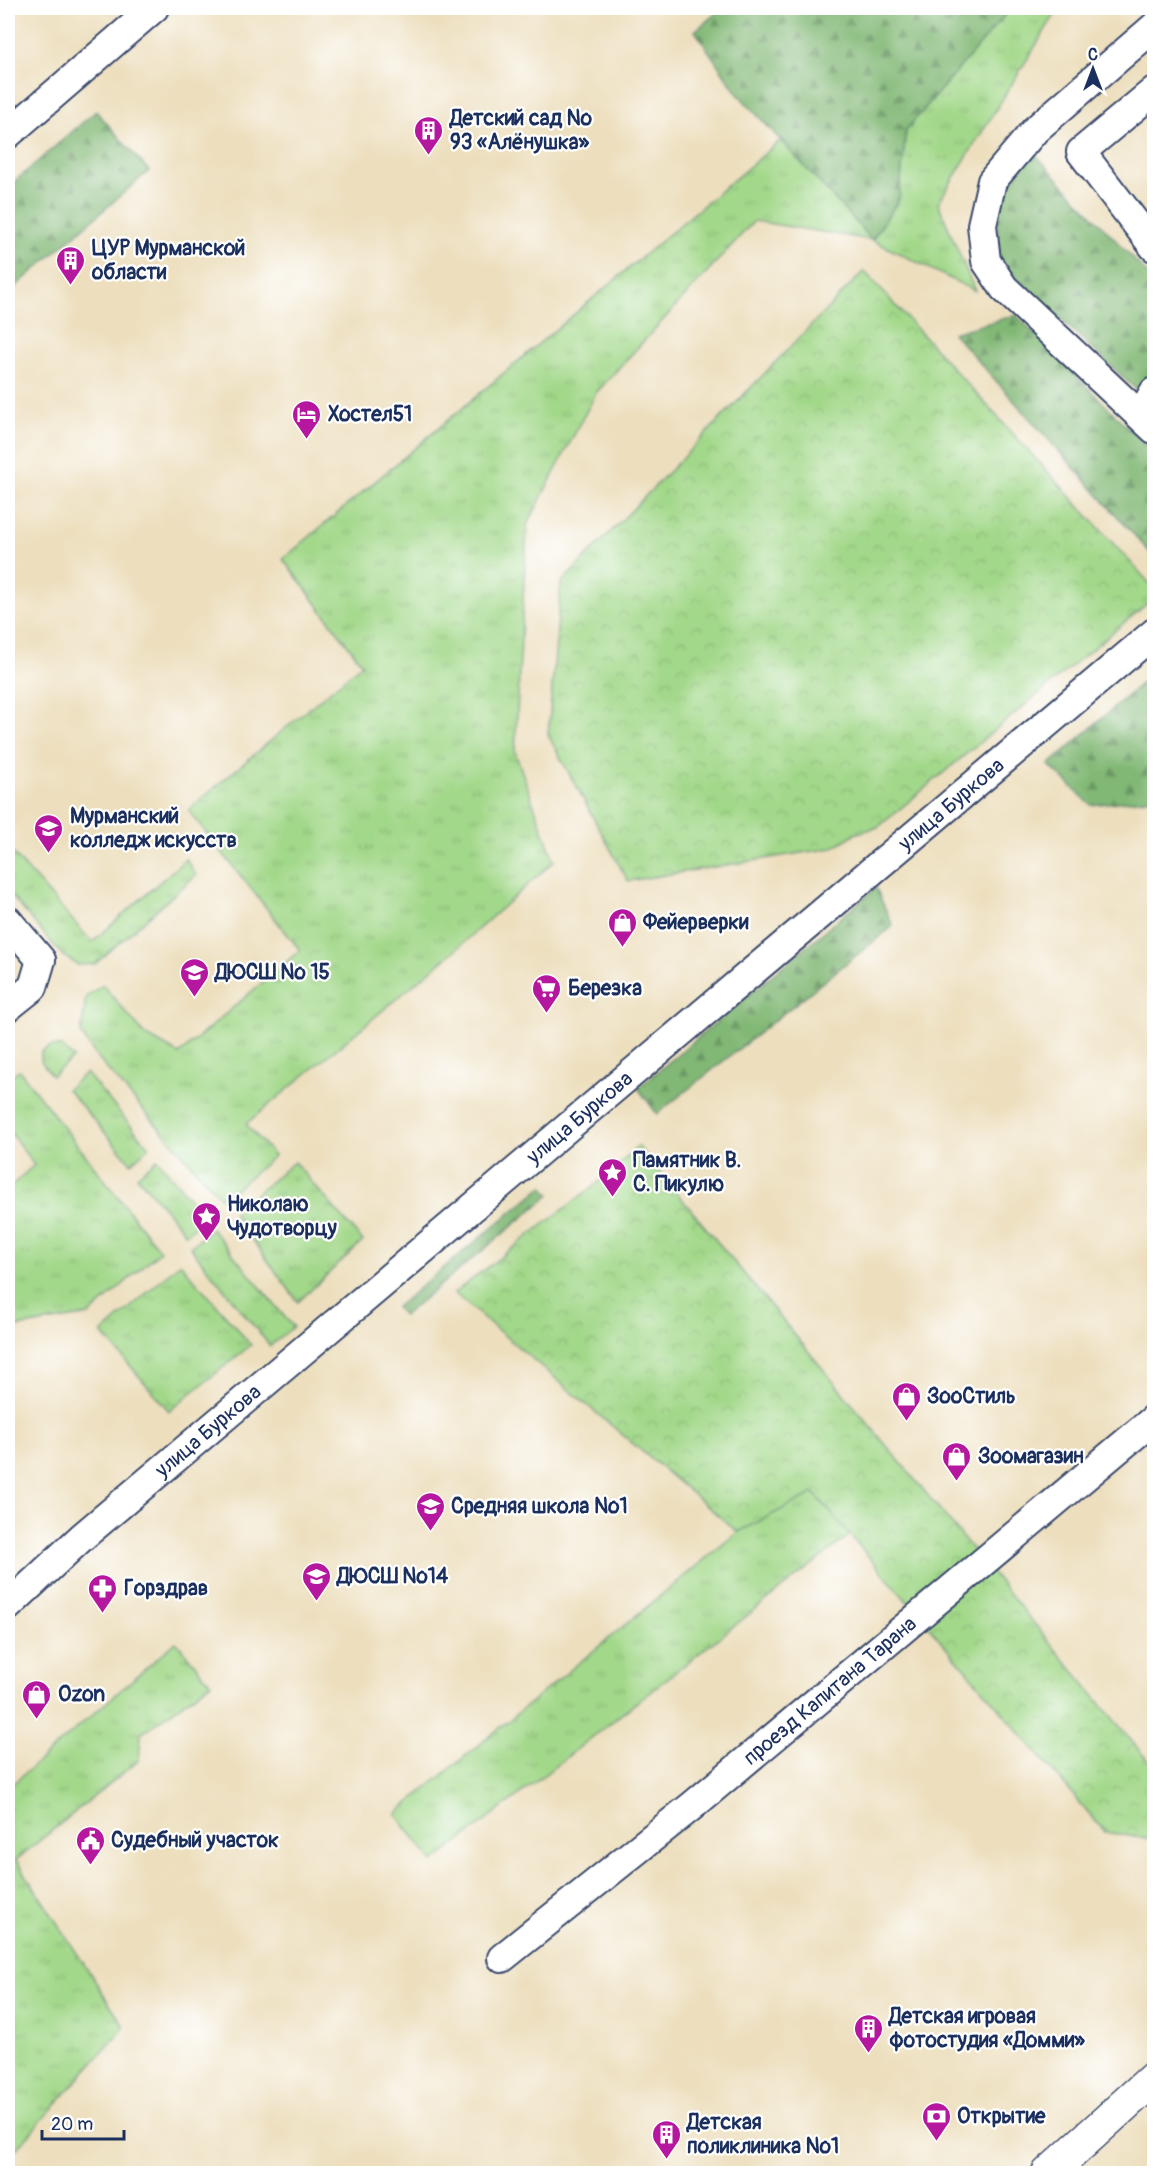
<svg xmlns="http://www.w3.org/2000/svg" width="1162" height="2181" viewBox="0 0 1162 2181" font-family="Pangolin,sans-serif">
	<defs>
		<pattern id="grass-tufts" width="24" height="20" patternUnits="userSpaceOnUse" patternTransform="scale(1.5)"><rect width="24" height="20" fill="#a2d889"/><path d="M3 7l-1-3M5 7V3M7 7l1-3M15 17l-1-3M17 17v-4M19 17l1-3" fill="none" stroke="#8bba79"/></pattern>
		<pattern id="forest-firs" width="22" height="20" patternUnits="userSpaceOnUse" patternTransform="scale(1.5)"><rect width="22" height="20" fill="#81b875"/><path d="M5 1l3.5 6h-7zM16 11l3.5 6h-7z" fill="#699663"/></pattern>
		<pattern id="park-crowns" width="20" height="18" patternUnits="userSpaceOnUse" patternTransform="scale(1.5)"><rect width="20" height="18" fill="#a2d889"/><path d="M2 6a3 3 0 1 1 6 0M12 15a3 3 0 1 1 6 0" fill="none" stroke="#8bba79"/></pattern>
	</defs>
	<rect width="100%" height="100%" fill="#fff"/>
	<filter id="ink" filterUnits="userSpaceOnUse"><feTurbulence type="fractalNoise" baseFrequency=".0167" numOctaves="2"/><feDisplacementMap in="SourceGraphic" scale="12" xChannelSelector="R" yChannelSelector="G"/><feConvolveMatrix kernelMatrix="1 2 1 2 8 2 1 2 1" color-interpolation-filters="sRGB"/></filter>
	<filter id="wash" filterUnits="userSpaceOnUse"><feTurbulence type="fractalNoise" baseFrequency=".008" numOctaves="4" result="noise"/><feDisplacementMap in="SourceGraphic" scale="24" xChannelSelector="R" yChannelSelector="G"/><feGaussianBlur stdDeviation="1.35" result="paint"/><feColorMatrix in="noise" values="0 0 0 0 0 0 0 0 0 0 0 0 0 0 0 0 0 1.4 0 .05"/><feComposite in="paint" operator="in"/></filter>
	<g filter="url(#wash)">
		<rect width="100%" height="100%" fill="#eddfbe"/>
		<!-- grass -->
		<path fill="url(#grass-tufts)" stroke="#5e8474" stroke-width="1.5" d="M1011 8H1059L938 203 975 291 872 240 754 221 596 393 527 525 515 752 554 861 453 952 246 1124 274 1156 223 1200 99 1060 81 1034 86 997 103 985 145 1035 179 1054 300 950 188 810 362 664 283 559 781 140 873 239 899 199 906 130Z
			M8 848 92 942 186 859 196 875 95 964 78 965 63 956 8 892Z
			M51 1046 62 1047 73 1058 52 1076 41 1061V1052Z
			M19 1070 160 1251 89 1315 11 1328 8 1331V1189L34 1165 8 1129V1078Z
			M86 1073 149 1147 131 1163 67 1089Z
			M157 1159 206 1218 186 1234 137 1176Z
			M294 1162 363 1241 298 1302 233 1213Z
			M212 1229 293 1327 270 1346 190 1247Z
			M180 1263 251 1345 169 1411 102 1333Z
			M814 1492 850 1535 433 1862 396 1815 400 1810 738 1532Z
			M176 1642 211 1683 141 1734 139 1760 16 1860 125 2027 8 2158V1788Z"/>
		<!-- forest -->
		<path fill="url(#forest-firs)" stroke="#4e746a" stroke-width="1.5" d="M722 8H1011L906 130 899 199 872 240 737 93 695 31Z
			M96 111 149 171 8 293V187Z
			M1033 152 1154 281V370L1139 392 998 261 997 202Z
			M1016 315 1154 454 1153 556 953 333Z
			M1154 672V798L1091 805 1049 765Z
			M876 888 893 926 657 1114 638 1088Z
			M543 1186 550 1195 403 1316 396 1307Z"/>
		<!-- park -->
		<path fill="url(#park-crowns)" stroke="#5e8474" stroke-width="1.5" d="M864 271 1154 588V598L878 827 854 834 832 848 628 881 548 735 561 583Z
			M638 1146 1154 1768V1840L1105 1832 814 1493 738 1532 454 1293 608 1175Z"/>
	</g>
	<g filter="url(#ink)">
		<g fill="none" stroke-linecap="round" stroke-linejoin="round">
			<defs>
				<g id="minor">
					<path d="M1154 27 1035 130 992 181 982 225 986 261 1004 288 1154 429"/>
					<path d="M1154 91 1081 152 1154 247"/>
					<path d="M8 134 154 8"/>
					<path d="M1141 415 1154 392"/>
					<path d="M8 921 41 960 33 987 8 1007"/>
					<path id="s1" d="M8 1606 82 1537 1154 633"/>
					<path id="s2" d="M502 1958 692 1806 1154 1419"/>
				</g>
				<path id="major" d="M1048 2174 1154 2078"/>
			</defs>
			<!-- minor casing -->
			<use href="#minor" stroke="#3a496c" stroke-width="32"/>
			<!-- major casing -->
			<use href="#major" stroke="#3a496c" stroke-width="36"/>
			<!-- minor -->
			<use href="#minor" stroke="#fff" stroke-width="28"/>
			<!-- major -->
			<use href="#major" stroke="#fff" stroke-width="33"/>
		</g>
	</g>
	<!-- icons -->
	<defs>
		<symbol id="building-pin" viewBox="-11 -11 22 30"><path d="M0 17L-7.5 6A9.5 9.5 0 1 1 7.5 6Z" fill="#b5179e" stroke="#fff"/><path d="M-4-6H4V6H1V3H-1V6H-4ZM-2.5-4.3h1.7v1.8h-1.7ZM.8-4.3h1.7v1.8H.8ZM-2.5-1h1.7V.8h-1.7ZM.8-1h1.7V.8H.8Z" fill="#fff"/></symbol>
		<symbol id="hotel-pin" viewBox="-11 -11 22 30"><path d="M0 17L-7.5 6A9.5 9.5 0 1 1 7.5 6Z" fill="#b5179e" stroke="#fff"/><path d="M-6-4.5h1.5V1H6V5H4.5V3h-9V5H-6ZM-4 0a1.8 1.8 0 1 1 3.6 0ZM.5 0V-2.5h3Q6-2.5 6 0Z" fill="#fff"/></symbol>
		<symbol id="university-pin" viewBox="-11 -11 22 30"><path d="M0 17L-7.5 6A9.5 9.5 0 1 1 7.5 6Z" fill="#b5179e" stroke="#fff"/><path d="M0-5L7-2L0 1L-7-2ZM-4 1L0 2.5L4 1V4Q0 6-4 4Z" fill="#fff"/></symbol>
		<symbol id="shop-pin" viewBox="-11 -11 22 30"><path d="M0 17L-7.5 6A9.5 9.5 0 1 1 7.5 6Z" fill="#b5179e" stroke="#fff"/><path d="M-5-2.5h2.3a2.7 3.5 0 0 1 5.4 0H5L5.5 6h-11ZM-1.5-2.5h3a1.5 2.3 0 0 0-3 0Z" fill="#fff"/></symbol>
		<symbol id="school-pin" viewBox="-11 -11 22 30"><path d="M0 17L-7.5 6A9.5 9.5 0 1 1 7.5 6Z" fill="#b5179e" stroke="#fff"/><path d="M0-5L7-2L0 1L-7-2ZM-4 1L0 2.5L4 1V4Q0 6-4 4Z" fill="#fff"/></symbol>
		<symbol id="supermarket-pin" viewBox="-11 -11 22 30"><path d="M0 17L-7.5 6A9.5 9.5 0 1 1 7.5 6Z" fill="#b5179e" stroke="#fff"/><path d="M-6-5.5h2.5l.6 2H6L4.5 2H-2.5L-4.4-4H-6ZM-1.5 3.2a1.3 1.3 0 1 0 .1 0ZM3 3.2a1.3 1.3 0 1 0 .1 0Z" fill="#fff"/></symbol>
		<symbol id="sight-pin" viewBox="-11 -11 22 30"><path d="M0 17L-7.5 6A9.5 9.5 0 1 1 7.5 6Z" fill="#b5179e" stroke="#fff"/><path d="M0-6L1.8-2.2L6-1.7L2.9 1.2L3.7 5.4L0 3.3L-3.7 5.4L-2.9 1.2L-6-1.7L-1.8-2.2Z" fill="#fff"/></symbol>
		<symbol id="pharmacy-pin" viewBox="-11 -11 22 30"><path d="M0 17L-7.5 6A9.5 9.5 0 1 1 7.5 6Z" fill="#b5179e" stroke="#fff"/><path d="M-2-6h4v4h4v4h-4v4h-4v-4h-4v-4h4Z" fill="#fff"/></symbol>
		<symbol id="civic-pin" viewBox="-11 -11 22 30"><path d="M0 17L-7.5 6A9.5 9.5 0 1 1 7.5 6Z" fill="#b5179e" stroke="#fff"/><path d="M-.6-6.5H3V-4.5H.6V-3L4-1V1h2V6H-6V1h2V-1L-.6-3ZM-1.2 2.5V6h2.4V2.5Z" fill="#fff"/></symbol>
		<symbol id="bank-pin" viewBox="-11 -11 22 30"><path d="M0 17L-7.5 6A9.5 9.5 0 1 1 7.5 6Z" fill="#b5179e" stroke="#fff"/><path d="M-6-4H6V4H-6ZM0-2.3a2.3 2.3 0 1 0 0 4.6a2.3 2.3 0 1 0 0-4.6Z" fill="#fff"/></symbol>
	</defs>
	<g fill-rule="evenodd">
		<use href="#building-pin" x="412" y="114" width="33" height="45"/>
		<use href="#building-pin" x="54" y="244" width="33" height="45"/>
		<use href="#hotel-pin" x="290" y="398" width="33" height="45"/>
		<use href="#university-pin" x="32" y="812" width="33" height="45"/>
		<use href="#shop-pin" x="606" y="906" width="33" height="45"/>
		<use href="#school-pin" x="178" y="956" width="33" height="45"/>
		<use href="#supermarket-pin" x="530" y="972" width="33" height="45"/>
		<use href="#sight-pin" x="596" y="1156" width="33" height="45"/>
		<use href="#sight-pin" x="190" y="1200" width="33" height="45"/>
		<use href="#shop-pin" x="890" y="1380" width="33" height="45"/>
		<use href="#shop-pin" x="940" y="1440" width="33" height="45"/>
		<use href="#school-pin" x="414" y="1490" width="33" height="45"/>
		<use href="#school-pin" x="300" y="1560" width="33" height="45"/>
		<use href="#pharmacy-pin" x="86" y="1572" width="33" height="45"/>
		<use href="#shop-pin" x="20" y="1678" width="33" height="45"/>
		<use href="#civic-pin" x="74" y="1824" width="33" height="45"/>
		<use href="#building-pin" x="852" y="2012" width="33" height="45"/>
		<use href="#bank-pin" x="920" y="2100" width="33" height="45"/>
		<use href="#building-pin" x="650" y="2118" width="33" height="45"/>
	</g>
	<g text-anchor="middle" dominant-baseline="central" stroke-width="4.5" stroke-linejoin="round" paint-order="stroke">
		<!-- poi labels -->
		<g font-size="21" font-weight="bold" fill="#1b2f5e" stroke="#fff" text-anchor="start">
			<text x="450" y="118">Детский сад №<tspan x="450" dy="24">93 «Алёнушка»</tspan></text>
			<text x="92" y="248">ЦУР Мурманской<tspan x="92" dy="24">области</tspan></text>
			<text x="328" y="414">Хостел51</text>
			<text x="70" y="816">Мурманский<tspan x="70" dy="24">колледж искусств</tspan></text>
			<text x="643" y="922">Фейерверки</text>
			<text x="215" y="972">ДЮСШ № 15</text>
			<text x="568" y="988">Березка</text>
			<text x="633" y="1160">Памятник В.<tspan x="633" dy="24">С. Пикулю</tspan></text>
			<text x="227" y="1204">Николаю<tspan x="227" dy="24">Чудотворцу</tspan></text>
			<text x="927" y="1396">ЗооСтиль</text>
			<text x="978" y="1456">Зоомагазин</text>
			<text x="451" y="1506">Средняя школа №1</text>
			<text x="337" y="1576">ДЮСШ №14</text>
			<text x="124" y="1588">Горздрав</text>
			<text x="58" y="1694">Ozon</text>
			<text x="111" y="1840">Судебный участок</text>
			<text x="889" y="2016">Детская игровая<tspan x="889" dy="24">фотостудия «Домми»</tspan></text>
			<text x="957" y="2116">Открытие</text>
			<text x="687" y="2122">Детская<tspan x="687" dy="24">поликлиника №1</tspan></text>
		</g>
		<!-- street labels -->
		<g font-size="21" fill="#1b2f5e" stroke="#fff">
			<text stroke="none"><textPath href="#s1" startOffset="1238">улица Буркова</textPath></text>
			<text stroke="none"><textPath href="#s1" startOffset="752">улица Буркова</textPath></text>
			<text stroke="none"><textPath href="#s1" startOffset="266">улица Буркова</textPath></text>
			<text stroke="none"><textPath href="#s2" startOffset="423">проезд Капитана Тарана</textPath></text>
		</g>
	</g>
	<!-- margin -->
	<rect width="1162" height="2181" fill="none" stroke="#fff" stroke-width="30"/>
	<!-- north arrow -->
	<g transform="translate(1093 69)" stroke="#ffffff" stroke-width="4.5" paint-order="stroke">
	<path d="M0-4.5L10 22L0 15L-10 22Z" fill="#1b2f5e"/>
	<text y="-9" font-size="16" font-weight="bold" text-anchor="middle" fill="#1b2f5e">С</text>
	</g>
	<!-- scale -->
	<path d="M42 2130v9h82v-9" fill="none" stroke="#1b2f5e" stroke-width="3"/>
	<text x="51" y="2130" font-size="18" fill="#1b2f5e" stroke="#ffffff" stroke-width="4.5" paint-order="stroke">20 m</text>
</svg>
